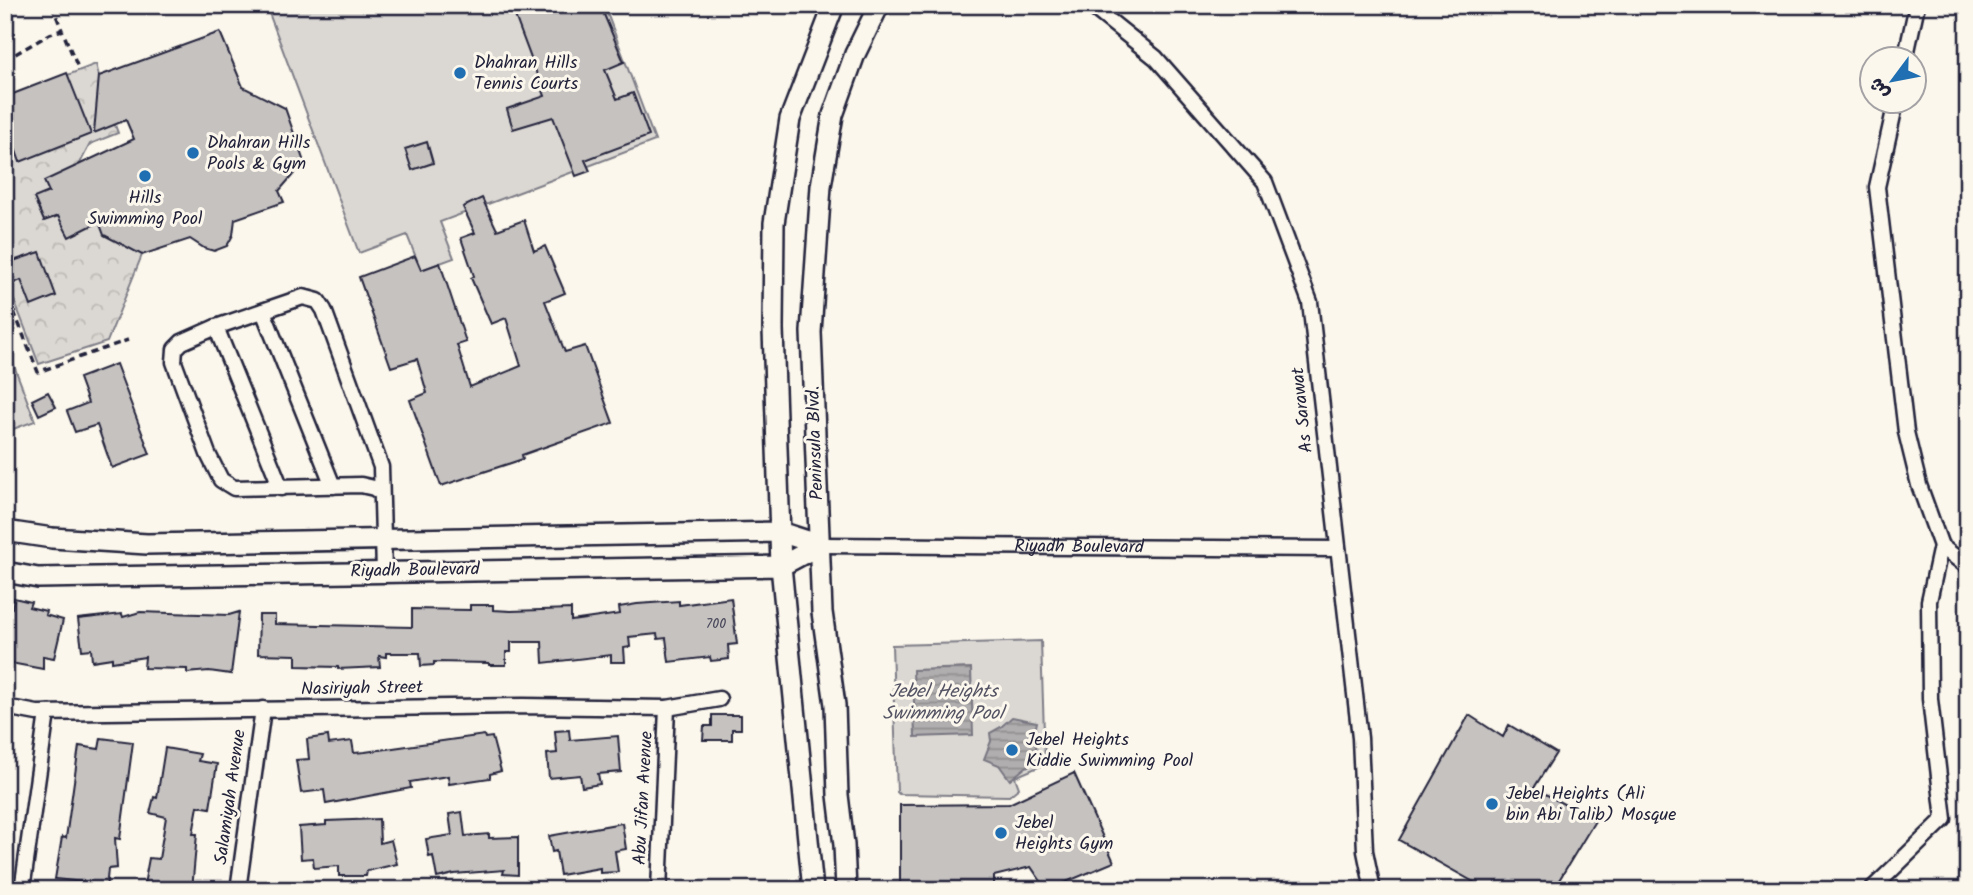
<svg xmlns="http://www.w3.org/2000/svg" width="1973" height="895" viewBox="0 0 1973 895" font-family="Kalam,'Playpen Sans Arabic',sans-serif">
	<defs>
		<pattern id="park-crowns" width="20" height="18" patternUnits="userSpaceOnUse" patternTransform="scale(1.75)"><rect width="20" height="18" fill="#dbd8d3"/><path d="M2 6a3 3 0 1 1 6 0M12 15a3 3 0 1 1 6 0" fill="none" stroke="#bcb9b6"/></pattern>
		<pattern id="water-rules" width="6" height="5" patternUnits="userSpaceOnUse" patternTransform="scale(1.75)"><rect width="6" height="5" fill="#b1aeb0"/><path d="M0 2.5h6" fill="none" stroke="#908d90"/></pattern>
	</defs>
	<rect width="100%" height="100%" fill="#fbf7ec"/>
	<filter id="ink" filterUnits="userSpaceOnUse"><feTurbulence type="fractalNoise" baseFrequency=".0143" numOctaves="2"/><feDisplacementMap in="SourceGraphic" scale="14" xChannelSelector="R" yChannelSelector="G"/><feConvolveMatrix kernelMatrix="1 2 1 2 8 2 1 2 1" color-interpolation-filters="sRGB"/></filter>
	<g filter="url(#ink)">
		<!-- park -->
		<path fill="url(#park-crowns)" stroke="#7e7d87" stroke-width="2" d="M96 64 99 76V83L118 133 90 144 77 169 142 255 107 342 39 364 5 277V99Z"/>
		<!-- garden -->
		<path fill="#dbd8d3" stroke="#7e7d87" stroke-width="2" d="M266 5H604L655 141 440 222 454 258 421 270 407 235 359 253Z
			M5 342 35 421 5 432Z
			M1041 641 1045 764 1015 777 1019 788 1009 796 899 794 897 792 892 645Z"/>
		<!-- water -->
		<path fill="url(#water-rules)" stroke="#787681" stroke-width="2" d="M971 668 973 735 915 737 913 670Z
			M1012 717 1037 722 1034 736 1039 761 1026 767 1010 780 999 765 984 759 991 741 990 733 1001 727Z"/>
		<!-- building -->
		<path fill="#c6c2c0" stroke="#22223b" stroke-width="2" d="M511 5H600L624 62 605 70 617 99 633 93 649 136 585 160 590 171 576 176 553 117 513 129 507 109 545 96Z
			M220 32 243 87 285 108 304 162 279 191 284 202 235 219 233 235 227 246 214 251 204 248 190 239 142 255 104 235 99 222 69 237 58 216 44 221 34 198 49 192 44 181 134 139 126 120 94 133 99 76Z
			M67 73 91 134 20 162 15 148 5 152V97Z
			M427 142 433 163 412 170 405 149Z
			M482 198 497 230 524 220 534 251 545 246 565 293 545 301 565 352 585 346 613 423 522 455 523 459 441 486 410 400 427 393 417 359 391 367 359 277 415 256 421 270 440 263 466 342 457 345 470 387 521 366 506 318 491 324 471 278 474 276 461 238 475 233 463 207Z
			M40 252 56 296 31 306 21 280 14 283 7 263Z
			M116 364 150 454 112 468 97 425 75 432 67 411 88 403 79 378Z
			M48 392 56 407 39 415 32 400Z
			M14 598 31 602 29 607 46 611 45 615 63 620 54 658 43 656V669L5 662V606L12 608Z
			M731 598 737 644 728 645 729 659 711 661 710 657 669 662 666 638 658 639 657 634 629 637 630 647 624 648 625 662H611V655L543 663 542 642H511V652H506V665H489V663L434 662V665L421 666 420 653H386V657L379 656 380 667 338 669V667L296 666V655L258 654 259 615H275V624L412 627V609L470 610V605H493V610L511 611 571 609V621L620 614 619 607 637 604 679 601V605Z
			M140 612 229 615 239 612 231 674 209 671 187 673V669L144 668 145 657 112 662V658L92 661 91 649 82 650 78 619 122 614 123 617Z
			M712 715H741V729H732V740H703L704 726H712Z
			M1469 715 1503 737 1509 725 1556 753 1534 788 1595 821 1553 890H1488L1399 840Z
			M569 730 570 740 618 736 621 772 598 774 600 784 582 787 580 775 549 778 547 754 557 753 555 731Z
			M484 735 485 738 492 737 501 771 490 774V778L449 784 448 776 410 782 411 788 326 804 324 790 301 793 296 760 309 759 307 739 328 736 329 744 352 741 354 753 365 752Z
			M101 738 133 742 120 839 115 838 117 868 108 869 106 890H82L83 882 55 879 62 837 66 838 79 746 99 749Z
			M165 748 200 754 198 761 217 764 210 808 198 806 193 834H197L192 890H143L149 858 159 859 166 817 150 813 154 797 157 798Z
			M1074 773 1114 862 1047 890 1031 867 994 876V890H900V805L1009 804Z
			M462 812 465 836 489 834V838L518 837V875L503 874 504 870 454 874 437 878 433 856 429 857 426 839 452 835 449 814Z
			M379 819 380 843 391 840 397 864 367 871 366 876H339V866L314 868 313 858 301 859 299 827 326 825V821Z
			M622 823 626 849 615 851 618 872 600 873V868L560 875 556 851 552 852 549 836Z"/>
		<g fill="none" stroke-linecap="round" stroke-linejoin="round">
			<defs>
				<g id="street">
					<path d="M1090 5 1156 58 1265 182 1310 302 1360 738 1365 851 1373 890"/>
					<path d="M1905 60 1917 5"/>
					<path d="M1896 102 1877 187 1906 432 1919 485 1941 546 1968 567"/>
					<path d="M263 311 333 486"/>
					<path d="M216 327 281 488"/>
					<path d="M381 493 374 488 361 485 234 488 221 480 208 454 174 362 175 349 182 342 216 327 303 297 318 301 324 310 381 467 384 572"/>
					<path id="s1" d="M820 545 1338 549"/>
					<path d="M5 707 37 713 523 706 667 708 719 699"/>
					<path d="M22 890 47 713"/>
					<path d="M238 890 263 709"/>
					<path d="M659 890 667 708"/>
					<path d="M1871 890 1944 819 1930 699 1929 601 1941 546"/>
				</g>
				<path id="secondary" d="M5 531 52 538 147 544 780 532 820 545 781 566 38 578 5 572
					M813 890 781 566 773 329 774 223 790 119 834 5
					M846 890 844 845 838 795 835 705 822 612 811 332 821 186 833 115 855 54 879 5"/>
			</defs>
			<!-- street casing -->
			<use href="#street" stroke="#22223b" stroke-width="19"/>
			<!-- secondary casing -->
			<use href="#secondary" stroke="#22223b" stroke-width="24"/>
			<!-- path -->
			<path stroke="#22223b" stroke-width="3.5" stroke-dasharray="7 5" stroke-linecap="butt" d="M52 5 62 30
				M5 60 50 34 62 30 79 70
				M5 289 38 372 128 340"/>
			<!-- street -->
			<use href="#street" stroke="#fbf7ec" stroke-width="14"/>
			<!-- secondary -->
			<use href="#secondary" stroke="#fbf7ec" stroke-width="19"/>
		</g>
	</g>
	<!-- markers -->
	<g fill="#1f6fb2" stroke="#fbf7ec" stroke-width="2.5">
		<circle cx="460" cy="73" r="7"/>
		<circle cx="193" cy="153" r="7"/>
		<circle cx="145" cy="176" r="7"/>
		<circle cx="1012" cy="750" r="7"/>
		<circle cx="1492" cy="804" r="7"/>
		<circle cx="1001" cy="833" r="7"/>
	</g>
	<g text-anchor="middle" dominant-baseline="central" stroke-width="6" stroke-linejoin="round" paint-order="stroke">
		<!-- number labels -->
		<g font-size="14" fill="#4b4a5c">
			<text x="716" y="624">700</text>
		</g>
		<!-- poi labels -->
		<g font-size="18" fill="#22223b" stroke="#fbf7ec" text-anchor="start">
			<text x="474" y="63">Dhahran Hills<tspan x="474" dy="21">Tennis Courts</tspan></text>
			<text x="207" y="143">Dhahran Hills<tspan x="207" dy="21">Pools &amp; Gym</tspan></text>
			<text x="145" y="198" text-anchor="middle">Hills<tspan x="145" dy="21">Swimming Pool</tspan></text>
			<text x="1026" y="740">Jebel Heights<tspan x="1026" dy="21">Kiddie Swimming Pool</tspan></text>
			<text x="1506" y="794">Jebel Heights (Ali<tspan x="1506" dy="21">bin Abi Talib) Mosque</tspan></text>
			<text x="1015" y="823">Jebel<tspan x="1015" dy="21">Heights Gym</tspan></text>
		</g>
		<!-- street labels -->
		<g font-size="18" fill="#22223b" stroke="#fbf7ec">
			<text transform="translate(1303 410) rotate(-96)">As Sarawat</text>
			<text transform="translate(816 443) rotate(-92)">Peninsula Blvd.</text>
			<text stroke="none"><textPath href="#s1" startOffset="259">Riyadh Boulevard</textPath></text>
			<text transform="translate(415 571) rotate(-1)">Riyadh Boulevard</text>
			<text transform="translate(362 689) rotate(-1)">Nasiriyah Street</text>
			<text transform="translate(231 797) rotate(-82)">Salamiyah Avenue</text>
			<text transform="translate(644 798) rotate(-87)">Abu Jifan Avenue</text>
		</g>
		<!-- water labels -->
		<g font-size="19" font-style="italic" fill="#545364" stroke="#fbf7ec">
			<text x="943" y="692">Jebel Heights<tspan x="943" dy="22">Swimming Pool</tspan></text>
		</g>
	</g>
	<!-- margin -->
	<rect width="1973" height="895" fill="none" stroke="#fbf7ec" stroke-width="28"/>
	<rect x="14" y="14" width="1945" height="867" fill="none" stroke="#22223b" stroke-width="2.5" filter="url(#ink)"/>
	<!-- north arrow -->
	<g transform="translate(1893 80) rotate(238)"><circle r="33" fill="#fbf7ec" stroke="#a4a2a5" stroke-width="2"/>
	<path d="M0-5L12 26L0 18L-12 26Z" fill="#1f6fb2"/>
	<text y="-10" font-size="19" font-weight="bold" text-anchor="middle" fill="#22223b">ش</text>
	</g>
</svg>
